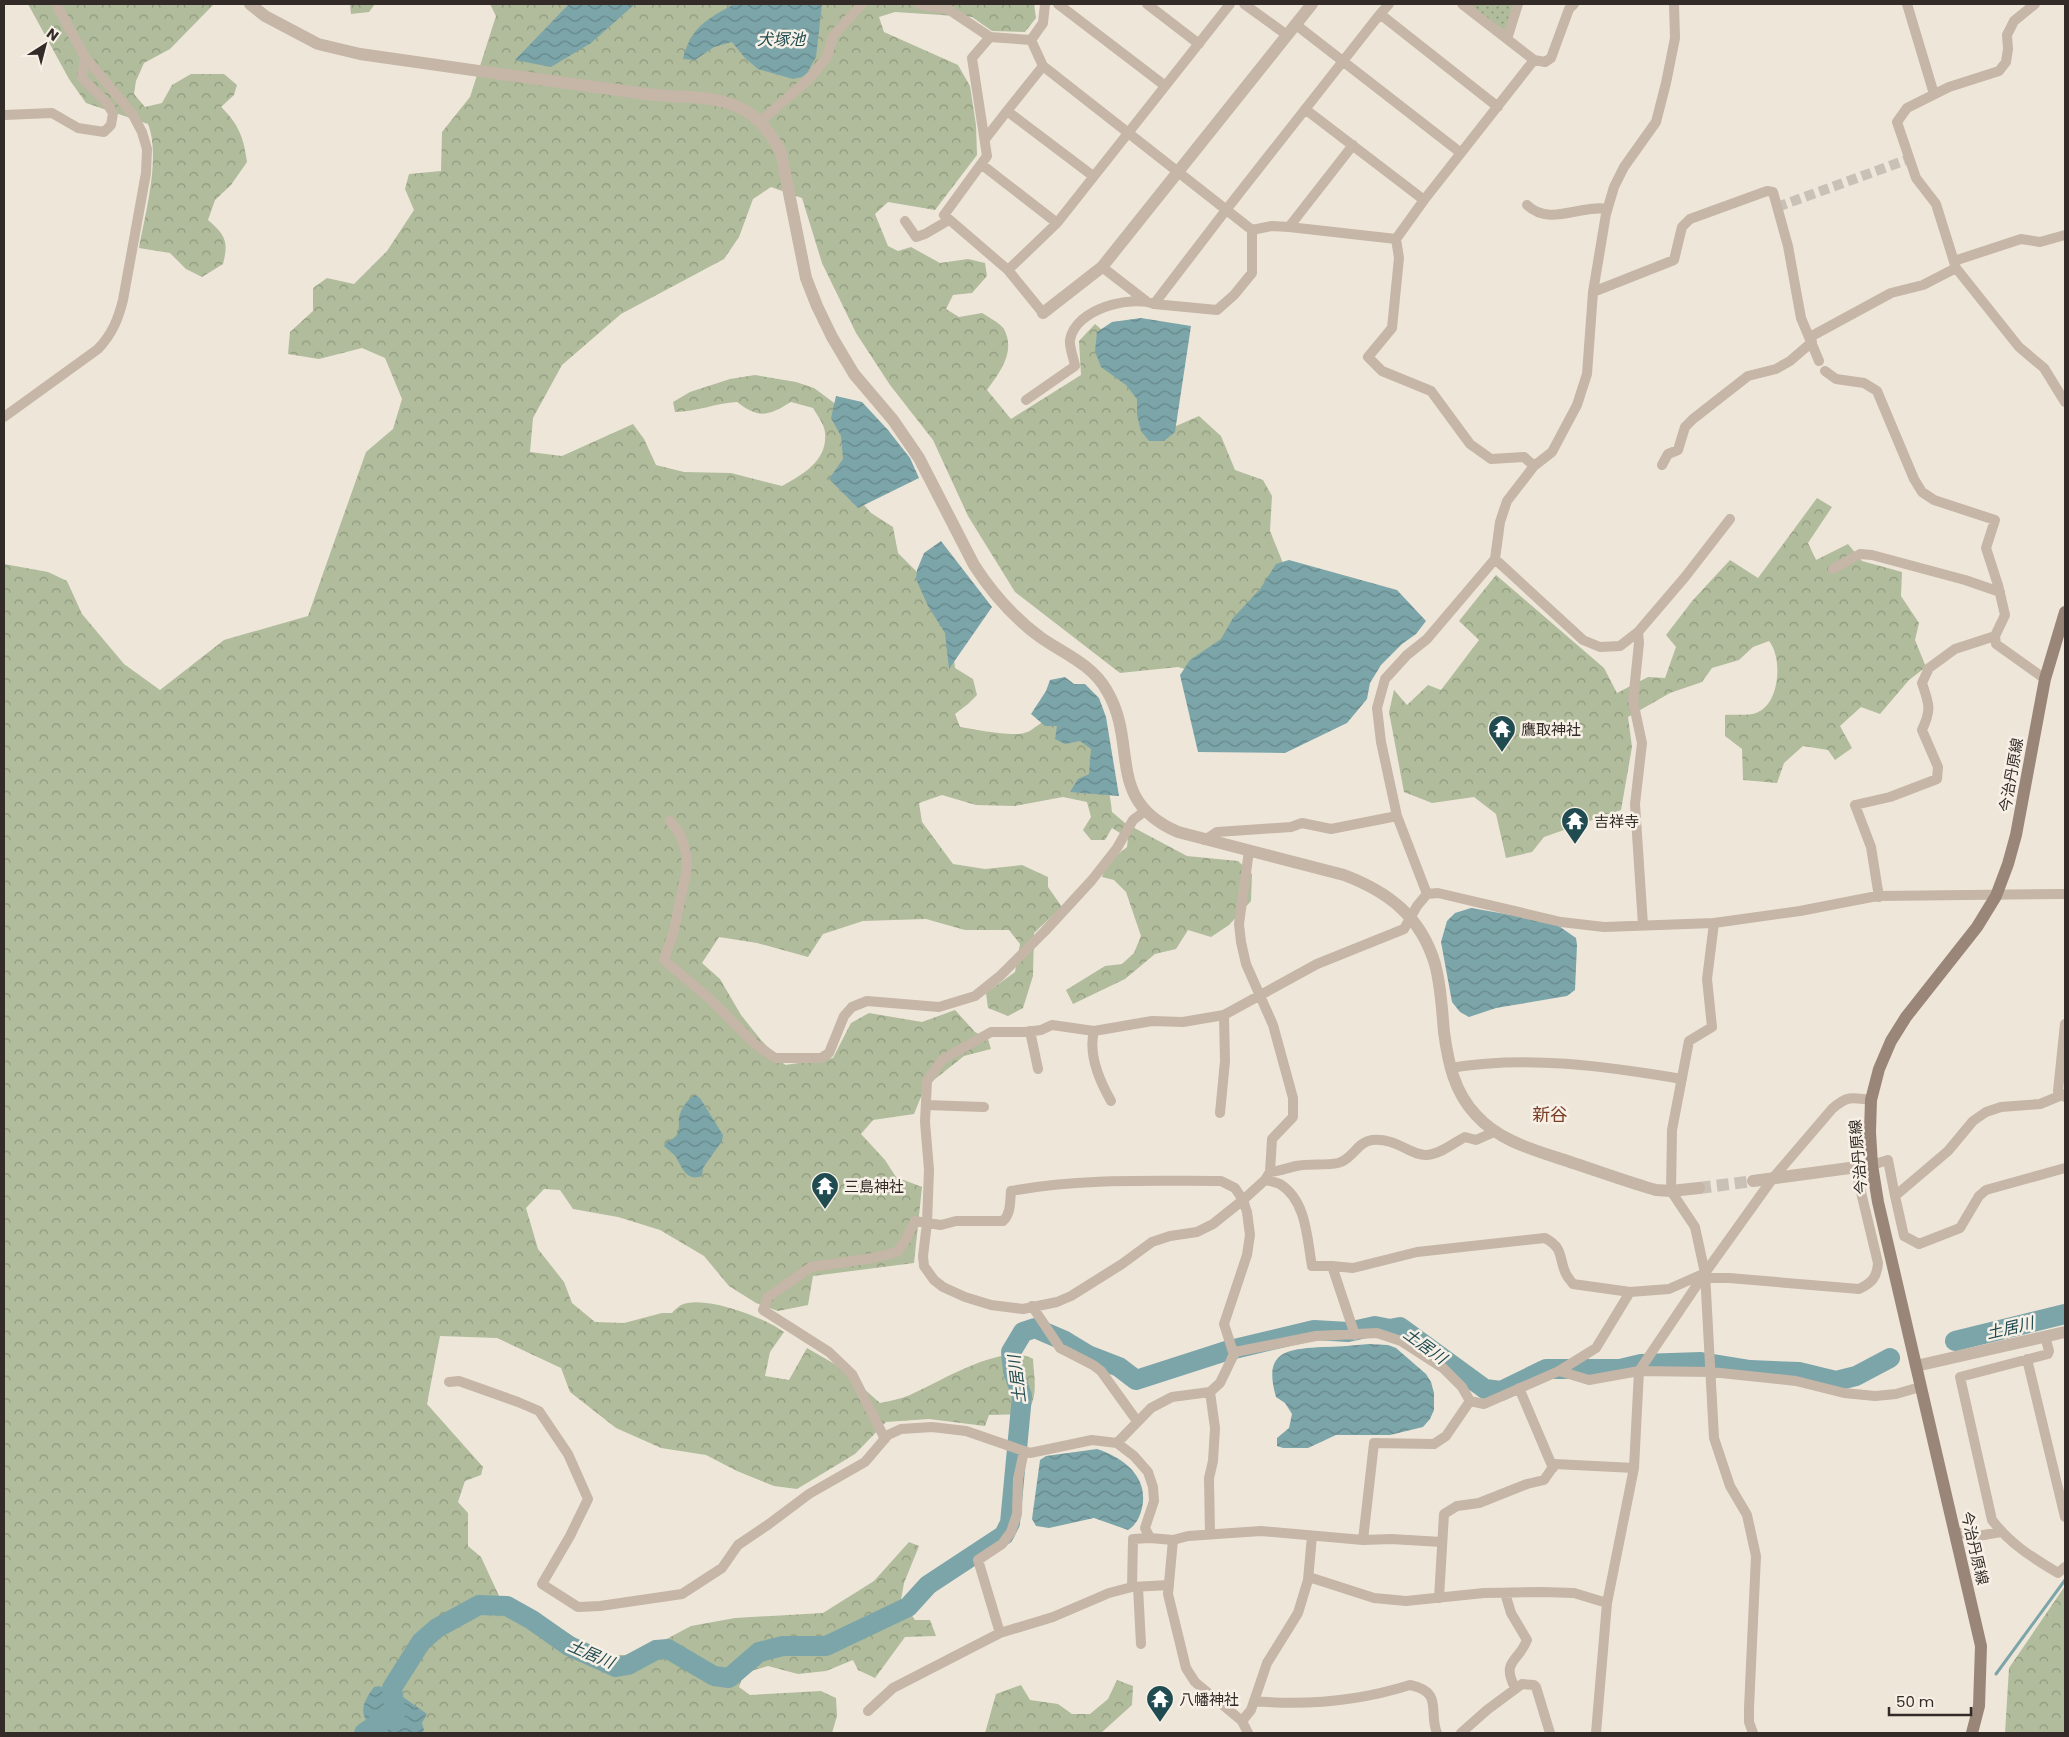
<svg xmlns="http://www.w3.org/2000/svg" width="2069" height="1737" viewBox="0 0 2069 1737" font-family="Poppins,'Noto Sans JP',sans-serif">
	<defs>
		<pattern id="forest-crowns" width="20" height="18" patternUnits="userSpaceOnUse" patternTransform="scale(1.25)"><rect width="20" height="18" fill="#b0bc9b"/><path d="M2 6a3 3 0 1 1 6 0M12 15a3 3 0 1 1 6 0" fill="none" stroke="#90997e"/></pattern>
		<pattern id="park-dots" width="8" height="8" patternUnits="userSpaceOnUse" patternTransform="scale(1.25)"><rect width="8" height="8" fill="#b0bc9b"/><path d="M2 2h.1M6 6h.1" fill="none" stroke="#90997e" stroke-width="1.8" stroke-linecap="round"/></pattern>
		<pattern id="water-waves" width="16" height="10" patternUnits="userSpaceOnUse" patternTransform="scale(1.25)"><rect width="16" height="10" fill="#7ca5a9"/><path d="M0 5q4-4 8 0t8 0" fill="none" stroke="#66878a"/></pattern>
	</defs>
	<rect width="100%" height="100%" fill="#efe6da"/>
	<!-- forest -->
	<path fill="url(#forest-crowns)" d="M28 4H214L170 49 144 63 136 81 134 94 145 107 162 103 172 85 191 74H224L237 85 234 95 221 107C238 123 244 138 247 162L231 185 215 200 208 220C225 235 229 241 223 264L202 277 186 269 170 253 139 248C145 214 161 157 148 124L86 103 69 79Z
		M350 4H375L369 12 351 14Z
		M490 4H1034L1036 18 1025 32 992 31 972 17 895 12 879 17 884 32 958 65 970 86 976 125 977 155 935 210 888 202 875 214 888 246 898 251 911 247 940 263 968 259 985 263 987 276 972 293 953 295 946 309 959 317 982 313C988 317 1000 323 1004 329 1016 352 1000 372 987 390L1011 419 1081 375 1079 341 1095 324 1107 334 1160 433 1199 416 1221 436 1235 470 1263 480 1272 496 1270 531 1287 573 1202 674 1178 667 1120 673 1015 592 968 516 933 440 890 385 856 333 822 263 802 198 771 187 753 199 739 237 724 259 621 314 562 365 533 418 530 452 562 456 633 424 644 439 656 465 684 472 731 473 782 486C803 474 828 461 825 432 824 424 817 415 813 408L791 402C768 416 759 419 737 402 715 403 697 412 675 412L673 402 690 392 730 379 755 375 796 382 814 388 841 408 850 463 841 479 871 513 893 527 898 553 921 576 951 633 955 668 973 679 977 695 968 704 955 714 960 727C973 729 1012 737 1024 733 1031 732 1038 724 1045 721 1060 727 1089 734 1097 747 1104 758 1111 799 1112 812L1125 823 1187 856 1238 861 1252 874 1251 901 1229 925 1211 937 1188 930 1176 949 1155 954 1125 979 1073 1004 1066 990 1105 966 1122 964 1134 953 1141 936 1126 892 1114 880 1102 877 1106 864 1127 847 1128 838 1112 828 1105 840H1091L1083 830 1091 817 1087 802 1063 797 1015 806 976 805 942 795 919 803 922 822 953 864 985 869 1022 865 1048 877V887L1062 907 1034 933 1033 976 1023 1008 1008 1016 988 1008 986 993 1015 972 1020 944 1009 930H965L926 919 863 921 823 934 808 957 757 943 719 937 702 963 720 979 741 1015 761 1040 785 1065 833 1058 851 1023 869 1013 922 1022 955 1010 975 1032 988 1039 991 1049 964 1056 925 1087 914 1114 873 1120 861 1134 885 1160 896 1177 922 1187 914 1263 813 1276 808 1305 778 1311 756 1303 729 1286 704 1256 660 1230 618 1217 573 1209 560 1190 544 1189 526 1208 538 1249 564 1282 572 1303 595 1322 624 1323 662 1313H672C674 1310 678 1307 681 1305 703 1294 766 1318 784 1332L770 1352 765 1376 789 1380 807 1348 838 1366 880 1403C890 1401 900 1399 910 1395 938 1383 1004 1341 1033 1359 1034 1379 1039 1397 1026 1414L989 1415 985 1426 929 1419 886 1422 855 1454 797 1489 774 1486 737 1471 706 1455 661 1448 616 1428 570 1392 561 1368 497 1338 440 1336 427 1404 483 1467 481 1475 465 1481 458 1502 468 1513V1546L481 1557 500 1598 540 1615 588 1646 610 1655H628L659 1643 691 1626 735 1618 823 1613 874 1581 909 1542 919 1546 904 1583 901 1600 915 1620H930L936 1636 905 1637 875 1678 858 1670 853 1660 826 1671 798 1674 768 1666 744 1673 739 1687 750 1695 821 1691 836 1698 837 1716 832 1733H4V564L48 572 67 581 82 614 124 664 160 690 224 640 308 616 366 452 393 429 402 399 385 358 362 348 319 359 288 354 290 332 313 311V288L327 278 354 284 387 251 414 210 405 189 409 174 441 171 442 132 470 97 496 16Z
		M1817 498 1832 507 1808 543 1816 560 1848 544 1862 561 1902 572 1901 596 1919 623 1915 640 1926 667 1909 680 1880 714 1861 707 1840 726 1852 748 1835 760 1828 750 1803 746 1784 763 1777 783 1743 780 1742 749 1725 736V715C1735 714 1748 716 1756 713 1780 705 1783 658 1769 641L1753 647 1739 660 1712 668 1702 682 1670 693 1628 717 1632 747 1621 810 1544 837 1532 852 1506 858 1496 814 1474 797 1432 803 1404 792 1389 712 1394 690 1407 705 1428 685 1441 690 1479 640 1459 621 1496 575 1604 668 1617 693 1648 677 1665 678 1676 647 1666 635 1693 600 1730 560 1758 578Z
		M2065 1586V1733H2005L2009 1668Z
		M1117 1680 1133 1686 1132 1705 1101 1733H985L996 1694 1021 1685 1030 1700 1058 1704 1072 1714H1090L1108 1699Z"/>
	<!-- park -->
	<path fill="url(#park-dots)" d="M1468 4H1513L1506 32Z"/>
	<!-- water -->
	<path fill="url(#water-waves)" d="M569 4H635L591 43 551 67 515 60Z
		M734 4H822L816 57 807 73 802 77 793 79 758 69 745 58 732 42 714 47 695 60 683 59C691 27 706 20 734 4Z
		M1141 318 1191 326 1175 432 1164 441H1149L1141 431 1137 415V399L1126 385 1101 367 1095 351 1097 332 1112 322Z
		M836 396 862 402 888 430 910 458 919 478 858 508 829 479 843 459 841 436 831 418Z
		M941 541 992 607 949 669 945 633 928 606 916 579 917 570 924 553Z
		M1289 560 1397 590 1426 621 1416 634 1402 644 1381 665 1370 683 1367 699 1347 723 1285 753 1198 752 1180 675 1190 660 1221 639 1233 618 1260 589 1276 564Z
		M1065 677 1074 684H1085L1099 698 1106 717 1119 796 1070 792 1078 779 1089 774 1091 749 1080 741 1065 744 1055 739 1057 726H1045L1031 714 1046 691 1050 680Z
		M1471 908 1553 922 1576 938 1577 945 1575 990 1567 996 1496 1008 1469 1017 1460 1012 1452 1002 1441 942 1447 921 1455 913Z
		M695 1095 700 1098 723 1135 722 1141 703 1168 702 1176C687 1182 682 1168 676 1157 673 1153 668 1150 664 1146 667 1139 672 1141 676 1136 681 1130 678 1123 679 1117 681 1109 688 1098 695 1095Z
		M1369 1344 1388 1345 1396 1348 1426 1374 1431 1382 1434 1393V1410L1430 1419 1423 1427 1390 1435H1336L1308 1448H1283L1277 1446V1438L1289 1428 1292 1414 1285 1403 1276 1397C1263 1352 1285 1349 1323 1347 1338 1347 1354 1345 1369 1344Z
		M1097 1449C1124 1458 1149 1477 1142 1508 1140 1517 1136 1525 1128 1530L1094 1518 1049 1528 1036 1526 1032 1519 1040 1460 1046 1456Z
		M379 1686 386 1689 389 1687 427 1714 422 1723 424 1730 422 1733H385L378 1730 375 1731C359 1715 360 1706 374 1687Z"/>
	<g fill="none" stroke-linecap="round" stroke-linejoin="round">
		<!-- stream -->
		<path stroke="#7ca5a9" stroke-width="3" d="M1996 1674 2065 1580"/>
		<!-- river -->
		<path stroke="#7ca5a9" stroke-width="20" d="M1955 1341 2065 1314
			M364 1733 395 1713 392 1688 421 1642 437 1628 479 1605 507 1606 532 1620 569 1646 616 1667 628 1665 656 1650 668 1649 714 1676 729 1678 759 1652 783 1646H826L908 1607 928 1585 1004 1535 1010 1523 1022 1396 1013 1371 1011 1352 1023 1332 1035 1328 1065 1341 1088 1355 1119 1367 1136 1380 1226 1351 1314 1330 1348 1332 1375 1326 1390 1329 1400 1327 1485 1389 1501 1391 1546 1369H1620L1641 1364 1701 1362 1750 1370 1799 1372 1836 1381 1856 1376 1890 1358"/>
		<!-- minor-tunnel -->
		<path stroke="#c9c1b6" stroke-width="10" stroke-dasharray="10 5" stroke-linecap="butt" d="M1777 207 1909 159"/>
		<!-- tertiary-tunnel -->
		<path stroke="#c9c1b6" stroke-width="12" stroke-dasharray="12 6" stroke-linecap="butt" d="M1699 1188 1753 1181"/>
		<!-- minor -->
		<path stroke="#c5b6a7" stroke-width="10" d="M919 4 926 6 948 9 990 37 1031 40
			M1045 4 1043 23 1031 40 1043 66 1252 230 1272 226 1289 227 1396 239
			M1058 4 1164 85
			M1147 4 1199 44
			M1244 4 1287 35
			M1389 4 1380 14 1498 107
			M1462 4 1534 60 1545 62 1551 58 1569 9 1574 4
			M1907 4 1934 94
			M2035 4 2014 21 2007 35 2008 49 2006 62 1999 71 1949 87 1907 108 1897 122 1916 178 1936 204 1956 268 2019 347 2044 368 2065 402
			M1295 24 1461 153
			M990 37 972 58 987 156 944 215 1008 270 1043 313
			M1507 39 1518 4
			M1534 60 1424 200 1396 239 1399 258 1392 328 1368 357 1382 371 1431 391 1470 444 1491 459 1524 457 1534 466
			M1043 66 1007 111 1093 176
			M1305 109 1424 200
			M4 115 52 113 78 128 104 132 111 125 113 113 106 102 82 78 85 57
			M761 121 809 79 827 57 833 36 862 4
			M986 138 1007 111
			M981 164 1057 223 1230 4
			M1527 205C1550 227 1581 204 1607 209
			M905 221 916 237 925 234 949 220
			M1289 227 1353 145
			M1954 261 2021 239 2040 242 2065 235
			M1102 267 1146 301
			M1008 270 1057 223
			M1593 292 1674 260 1682 227 1690 219 1767 191 1773 192 1788 246 1801 318 1819 361
			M1154 304 1226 210 1380 14
			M1810 337 1891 293 1923 285 1956 268
			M1825 371 1836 379 1864 383 1877 391 1914 479 1922 492 1934 500 1995 520 1986 548 1998 585 2005 615 1995 636 1996 644 2045 679
			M1026 400 1075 366C1074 359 1069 347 1070 340 1075 309 1130 295 1154 304L1217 310 1234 295 1252 273V230
			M4 417 98 349C112 334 118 320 123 300L146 173 147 149 142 132 133 115 85 57 56 4
			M1662 465 1668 454 1678 450 1685 427 1693 419 1748 376 1776 369 1790 361 1812 342
			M1495 559 1583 640 1600 647 1620 646 1638 632 1685 577 1730 519
			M1833 569 1860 554 1872 555 1965 580 2000 592
			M1638 632 1639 643 1633 701 1642 743 1635 804 1643 925
			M670 821 680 834 686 853 687 868 674 930 664 960 710 999 755 1044 775 1058H821L829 1053 844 1016 852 1007 867 1001 939 1007 975 996 1000 976 1045 931 1092 880 1117 848 1133 820 1145 811
			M1205 840 1217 832 1291 827 1302 823 1331 829 1397 816
			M1427 894 1397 816 1381 742 1377 708 1385 679 1407 655 1427 639 1495 559 1500 522 1507 501 1534 466 1552 452 1577 405 1587 374 1593 292 1606 214 1614 187 1624 167 1656 122 1666 83 1675 38 1674 4
			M1879 897 1871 847 1855 805 1890 797 1937 779 1938 767 1922 730C1932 709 1929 704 1922 683L1929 668 1955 649 1995 636
			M2065 1024 2058 1091 2065 1097
			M1030 1031 1038 1069
			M1094 1031C1088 1054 1099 1080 1111 1101
			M1450 1068C1527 1055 1605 1066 1682 1079
			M926 1105 984 1107
			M1220 1113 1225 1061 1224 1015
			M1872 1165 1888 1160 1895 1196 1948 1151 1973 1121 1986 1112 2001 1107 2040 1104 2062 1095
			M1270 1172C1280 1171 1287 1168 1296 1166 1310 1163 1325 1166 1338 1163 1353 1159 1357 1142 1372 1140 1395 1137 1411 1156 1427 1155 1441 1154 1453 1143 1465 1137L1476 1140 1494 1132
			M1265 1180C1270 1181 1276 1182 1280 1184 1307 1201 1307 1239 1312 1266H1332L1355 1335
			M1895 1196 1904 1236 1919 1244 1960 1228 1979 1196 1986 1190 2065 1168
			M1332 1266 1353 1268 1417 1252 1545 1238C1565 1249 1558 1258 1566 1274 1568 1278 1571 1281 1573 1284L1630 1292
			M1705 1278H1729L1859 1289C1872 1283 1877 1277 1878 1263L1855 1167
			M1032 1306 1060 1348 1093 1365 1101 1371 1137 1421
			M2045 1336 2049 1351 2048 1354 1960 1377 1992 1520C2010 1544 2033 1558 2058 1573L2065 1567
			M1234 1355 1224 1324 1247 1255 1250 1235 1247 1212 1243 1200 1265 1180 1270 1172 1272 1139 1293 1117V1098L1273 1025 1246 964 1241 942 1239 924 1249 851
			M2027 1359 2065 1517
			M1559 1371 1589 1380 1639 1371 1711 1372 1796 1381 1844 1393 1875 1396 1896 1394 1920 1387
			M449 1382 459 1381 518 1402 539 1411 568 1454 588 1499 570 1536 542 1584 578 1607 600 1606 682 1594 722 1568 738 1545 769 1524 809 1494 865 1462 888 1435 901 1429 932 1427 966 1431 1030 1453 1092 1440 1117 1443 1134 1456 1148 1472 1153 1487 1154 1501 1145 1528 1150 1538 1173 1540 1188 1536 1261 1531 1363 1540 1374 1443 1434 1444 1446 1436 1470 1401
			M1519 1388 1553 1468
			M1470 1401 1484 1404 1559 1371 1596 1348 1630 1292 1669 1289 1703 1274
			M885 1439 852 1374 829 1352 763 1310 768 1297 811 1267 873 1258 897 1252 905 1241 915 1221 927 1223 923 1256 924 1266 934 1280 943 1287 965 1297 991 1305 1023 1309 1057 1302 1071 1296 1122 1264 1152 1242 1170 1236 1197 1232 1213 1224 1243 1200 1235 1188 1221 1181C1151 1181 1080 1178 1011 1191 1010 1201 1011 1214 1003 1221H956L941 1225 927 1223 929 1170 925 1122 927 1081 942 1060 991 1032H1025L1041 1030 1052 1025 1094 1031 1152 1021 1183 1022 1224 1015 1317 964 1404 929 1417 906 1427 894 1438 893 1561 922 1604 927 1714 923 1800 911 1877 896 2065 894
			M1117 1443 1151 1408 1172 1397 1210 1392 1220 1383 1235 1352 1316 1336 1377 1333 1401 1341 1443 1368 1462 1387 1470 1401
			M1024 1451 1018 1479 1017 1514 1011 1532 1002 1544 978 1560 1000 1633 1053 1617 1109 1593 1132 1587 1169 1585
			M1954 1532 1978 1536 2001 1532
			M1210 1534 1209 1478 1213 1461 1215 1428 1210 1392
			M1173 1540 1168 1594 1186 1668 1195 1682 1242 1721 1248 1733
			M1363 1540 1391 1539 1442 1542
			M1308 1580 1312 1536
			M1132 1587 1133 1539 1150 1538
			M1138 1587 1141 1644
			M1505 1593 1511 1613 1527 1640C1518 1663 1501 1660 1515 1688
			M1439 1598 1444 1514 1457 1506 1479 1503 1527 1484 1544 1480 1555 1464 1634 1468
			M1254 1701C1308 1706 1359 1701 1410 1685 1444 1692 1428 1712 1437 1733
			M868 1711 893 1688 1000 1633
			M1242 1721 1251 1710 1267 1663 1298 1613 1308 1580 1312 1578 1374 1598 1406 1601 1484 1593 1542 1592 1574 1593 1607 1603
			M1461 1733 1487 1710 1522 1684 1534 1685 1536 1687 1550 1733
			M1596 1733 1607 1603 1634 1468 1639 1371 1705 1273 1695 1227 1671 1191 1672 1130 1689 1041 1712 1027 1707 979 1714 923
			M1753 1733 1749 1722V1708L1756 1556 1747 1515 1730 1486 1714 1438 1705 1273 1773 1178 1832 1109C1846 1096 1852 1097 1871 1100"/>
		<!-- tertiary -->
		<path stroke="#c5b6a7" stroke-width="12" d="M250 4 265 16 318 44 360 54C455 68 551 81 646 94 675 98 708 94 736 106 758 115 771 132 781 153L806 278 817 306 832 337 854 374 893 420 919 458 974 565C992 593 1013 617 1040 637 1064 654 1092 664 1107 691 1139 745 1104 800 1178 832L1344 875C1389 892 1421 917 1435 964 1441 986 1442 1010 1444 1032 1448 1062 1454 1092 1476 1115 1501 1143 1539 1151 1573 1163 1601 1172 1628 1182 1656 1190L1671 1191 1699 1188
			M1043 313 1102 267 1312 4
			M1753 1181 1872 1165
			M1916 1366 2065 1332"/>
		<!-- secondary -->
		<path stroke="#998679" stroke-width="12" d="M1972 1733 1979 1706 1981 1646 1878 1202 1872 1165 1870 1132 1871 1100 1879 1069 1891 1041 1906 1017 1977 927 1996 896 2008 864 2016 835 2045 679 2065 612"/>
	</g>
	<!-- icons -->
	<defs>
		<symbol id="temple-pin" viewBox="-11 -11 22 30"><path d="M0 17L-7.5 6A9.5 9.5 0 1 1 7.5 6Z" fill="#204b50" stroke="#f7f0e6"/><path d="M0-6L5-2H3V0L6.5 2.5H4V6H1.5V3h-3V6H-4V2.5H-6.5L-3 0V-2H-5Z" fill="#fff"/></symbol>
	</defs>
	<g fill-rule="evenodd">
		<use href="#temple-pin" x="1486" y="713" width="32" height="43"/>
		<use href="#temple-pin" x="1559" y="805" width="32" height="43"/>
		<use href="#temple-pin" x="809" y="1170" width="32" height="43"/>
		<use href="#temple-pin" x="1144" y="1683" width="32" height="43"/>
	</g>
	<g text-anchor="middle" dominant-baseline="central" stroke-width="5" stroke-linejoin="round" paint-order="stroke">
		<!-- poi labels -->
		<g font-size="15" fill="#332b27" stroke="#f7f0e6" text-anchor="start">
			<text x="1521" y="729">鷹取神社</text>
			<text x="1594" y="821">吉祥寺</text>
			<text x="844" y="1186">三島神社</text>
			<text x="1179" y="1699">八幡神社</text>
		</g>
		<!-- street labels -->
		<g font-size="15" fill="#332b27" stroke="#f7f0e6">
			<text transform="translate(2011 775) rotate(-80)">今治丹原線</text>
			<text transform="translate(1858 1157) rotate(-95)">今治丹原線</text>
			<text transform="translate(1975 1548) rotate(77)">今治丹原線</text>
		</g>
		<!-- water labels -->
		<g font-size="16" font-style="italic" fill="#204b50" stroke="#f7f0e6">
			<text x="781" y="39">犬塚池</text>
			<text transform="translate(2010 1328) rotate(-13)">土居川</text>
			<text transform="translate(1425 1346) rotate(36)">土居川</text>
			<text transform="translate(1017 1379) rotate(-97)">土居川</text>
			<text transform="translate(591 1654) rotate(23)">土居川</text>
		</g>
		<!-- quarter labels -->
		<g font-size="18" fill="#7a3e27" stroke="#f7f0e6">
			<text x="1550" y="1114">新谷</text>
		</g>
	</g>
	<!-- border -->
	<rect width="2069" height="1737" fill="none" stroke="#332b27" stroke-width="10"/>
	<!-- north arrow -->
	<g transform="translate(45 45) rotate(36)" stroke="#f7f0e6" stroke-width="4" paint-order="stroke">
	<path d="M0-4L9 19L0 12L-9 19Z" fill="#332b27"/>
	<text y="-8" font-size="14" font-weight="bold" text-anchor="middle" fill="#332b27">N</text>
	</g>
	<!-- scale -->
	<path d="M1889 1707v8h82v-8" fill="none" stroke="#332b27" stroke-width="2.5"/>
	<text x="1896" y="1707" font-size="15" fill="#332b27" stroke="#f7f0e6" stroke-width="4" paint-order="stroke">50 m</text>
</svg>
